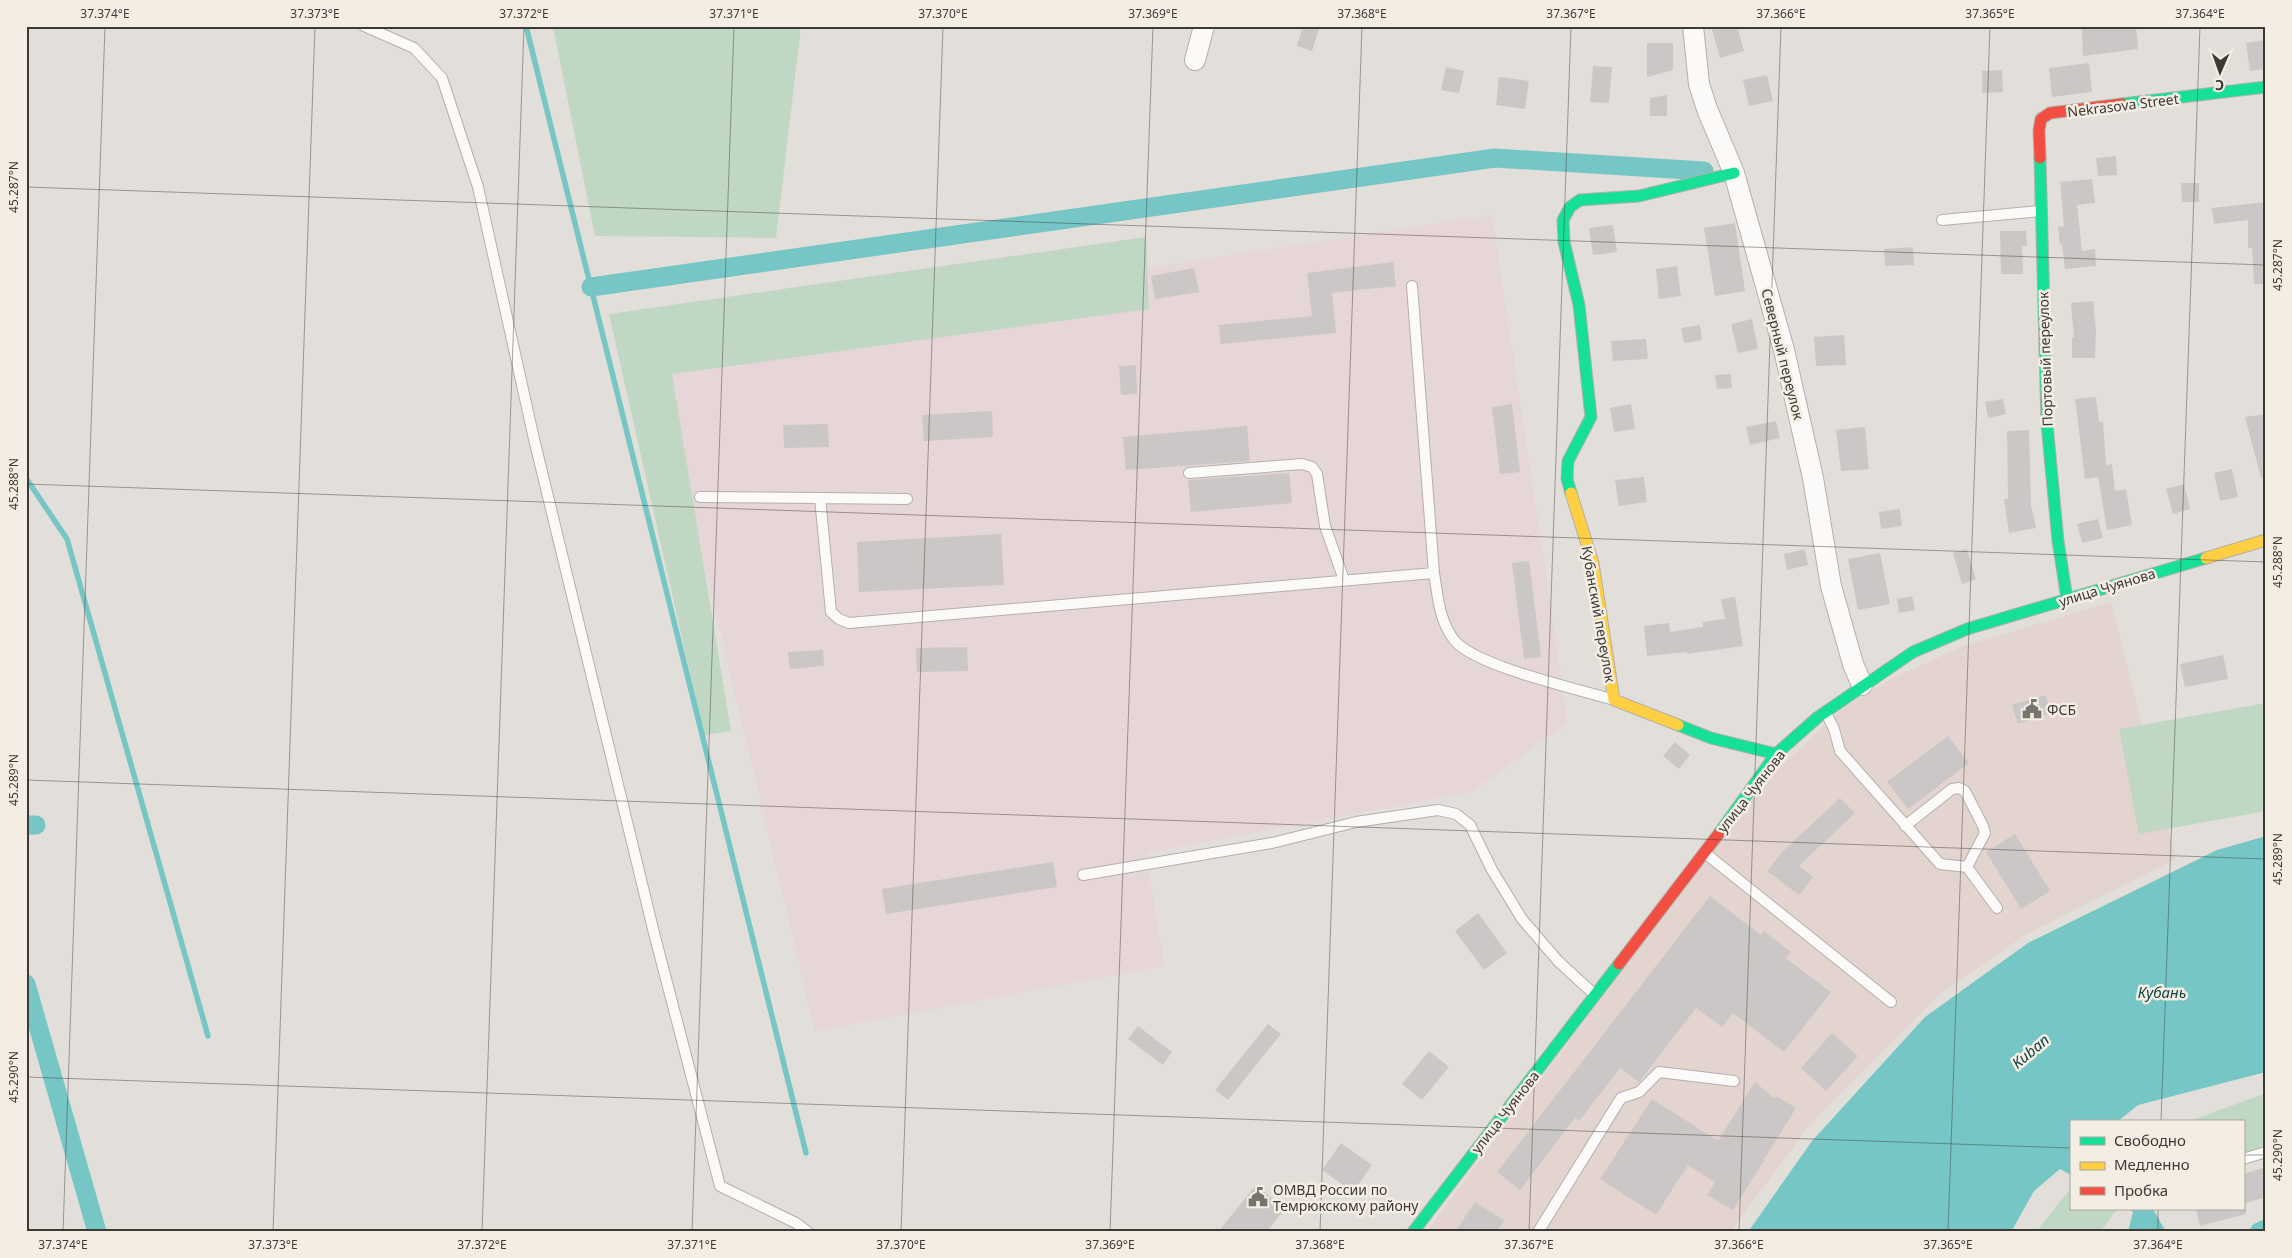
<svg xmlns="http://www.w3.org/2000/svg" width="2292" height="1258" viewBox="0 0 2292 1258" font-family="'Noto Sans',sans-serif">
	<rect width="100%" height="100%" fill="#e2dfda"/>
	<!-- commercial -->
	<path fill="#e3d4cf" d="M2111 602 2176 859 2025 935 1938 996 1809 1126 1730 1232H1426L1763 783 1842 709 1889 680 1963 646Z"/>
	<!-- industrial -->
	<path fill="#e6d6d8" d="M1492 215 1568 723 1471 792 1146 853 1164 966 815 1031 652 344Z"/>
	<!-- green -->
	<path fill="#bfd7c3" d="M553 26H801L776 238 595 236Z
		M1146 237 1149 309 672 374 731 731 704 735 609 314Z
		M2266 703V811L2139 834 2119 729Z
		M2266 1093V1147L2243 1154V1122H2187Z
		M2071 1188V1209H2117L2100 1232H2036Z"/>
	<!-- water -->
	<path fill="#75c6c5" d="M2266 836V1072L2138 1105 2117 1122H2071V1175L2060 1169 2034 1191 2011 1232H1748L1812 1141 1925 1017 2028 943 2217 850Z
		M2129 1209H2153L2166 1232H2128L2133 1212Z"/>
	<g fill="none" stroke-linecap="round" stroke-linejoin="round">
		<!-- stream -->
		<path stroke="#75c6c5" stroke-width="5.5" d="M526 26 806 1153
			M26 478 67 539 208 1036"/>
		<!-- canal -->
		<path stroke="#75c6c5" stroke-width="19" d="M591 287 1495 158 1704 171
			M26 825H36
			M26 984 97 1232
			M2259 1232 2266 1229"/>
	</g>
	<!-- building -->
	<path fill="#cac7c6" d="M1303 26H1320L1312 51 1297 46Z
		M1711 26H1737L1744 51 1720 58Z
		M2117 26H2136L2138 49 2083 56 2082 29Z
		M2266 40V69L2250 71 2246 43Z
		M1647 43H1673V70L1647 77Z
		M2089 63 2092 92 2052 97 2049 68Z
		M1593 66 1612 67 1609 103 1590 102Z
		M1446 67 1464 71 1459 93 1441 90Z
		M2002 70 2003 92 1982 93V71Z
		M1767 75 1773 101 1749 106 1743 80Z
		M1499 77 1529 81 1525 109 1496 105Z
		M1667 95V116H1650V98Z
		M2116 156 2117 175 2098 176 2096 158Z
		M2092 179 2095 203 2077 205 2082 251 2095 249 2096 266 2065 269 2062 244 2060 245 2058 227 2064 226 2060 182Z
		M2181 183H2199V202H2182Z
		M2266 202V284H2254L2252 248H2248V220L2214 224 2212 208Z
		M1735 223 1745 291 1715 296 1704 228Z
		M1613 225 1617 252 1593 255 1589 228Z
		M2000 231H2026L2027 246H2022L2023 274H2001Z
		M1913 247 1914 265 1885 266 1884 249Z
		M1393 262 1396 286 1332 293 1336 333 1221 344 1219 325 1312 316 1307 273Z
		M1677 266 1681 296 1659 299 1656 269Z
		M1194 268 1199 292 1155 299 1151 276Z
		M2093 301 2096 331 2095 358H2072V337H2074L2071 303Z
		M1752 319 1758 349 1738 353 1731 324Z
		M1700 325 1702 340 1684 343 1681 328Z
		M1844 335 1846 365 1816 366 1814 337Z
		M1646 339 1648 359 1613 361 1611 341Z
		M1136 365 1137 394 1121 395 1119 366Z
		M1731 374 1732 388 1717 389 1715 375Z
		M2096 397 2099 422H2103L2106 465 2112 464 2115 491 2126 489 2132 525 2107 530 2098 477 2085 479 2075 399Z
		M2003 399 2006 414 1988 418 1985 402Z
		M1512 404 1520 472 1500 474 1492 407Z
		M1631 404 1635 429 1614 432 1610 408Z
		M992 411 993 437 924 441 922 415Z
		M2266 414V478H2261L2245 417Z
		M1776 421 1780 438 1750 445 1746 427Z
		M828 424 829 447 784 448 783 425Z
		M1247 426 1250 461 1126 470 1123 437Z
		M1865 427 1869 469 1841 471 1836 430Z
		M2029 430 2031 505 2036 528 2009 533 2004 499H2008L2007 431Z
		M2232 469 2238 497 2220 501 2214 473Z
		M1289 473 1292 503 1191 512 1188 480Z
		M1644 477 1647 502 1619 506 1615 480Z
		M2184 484 2190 509 2173 514 2166 489Z
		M1900 509 1902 526 1881 529 1879 512Z
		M2098 519 2103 538 2082 543 2077 524Z
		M1001 534 1004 585 859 592 857 542Z
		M1805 549 1808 565 1787 570 1784 554Z
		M1967 549 1976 579 1962 584 1953 553Z
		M1880 553 1890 604 1858 610 1848 559Z
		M1529 561 1541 657 1524 659 1512 563Z
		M1912 596 1915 610 1899 613 1897 599Z
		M1735 597 1743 646 1687 654V652L1647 656 1644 626 1669 623 1670 632 1703 627V622L1725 619 1721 599Z
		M967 647 968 671 917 672 916 648Z
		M823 650 824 666 790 669 788 652Z
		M2223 655 2228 679 2185 687 2180 664Z
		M2045 695 2051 713 2018 724 2012 705Z
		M1948 736 1969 763 1908 809 1887 782Z
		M1675 742 1690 755 1679 769 1663 756Z
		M1840 798 1855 813 1799 866 1813 877 1799 895 1767 871 1782 852Z
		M2015 834 2050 891 2021 909 1986 852Z
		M1053 862 1057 887 886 914 882 889Z
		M1710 896 1761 935 1764 931 1791 952 1786 958 1831 992 1784 1052 1733 1013 1722 1027 1696 1008 1639 1082 1620 1068 1579 1121 1575 1118 1520 1190 1497 1172Z
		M1478 913 1507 953 1484 970 1455 931Z
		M1268 1024 1281 1034 1228 1100 1215 1090Z
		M1138 1026 1172 1052 1163 1065 1128 1039Z
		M1832 1033 1858 1056 1826 1091 1801 1068Z
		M1429 1051 1449 1067 1422 1100 1402 1084Z
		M1755 1082 1774 1098 1776 1096 1796 1108 1733 1210 1707 1195 1715 1182 1688 1165 1656 1215 1600 1179 1652 1099 1718 1141Z
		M1341 1143 1372 1165 1353 1192 1322 1170Z
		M2266 1167V1197L2243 1204V1174Z
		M1256 1185 1285 1209 1266 1232H1218Z
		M1475 1202 1504 1220 1497 1232H1455Z
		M2196 1209H2246V1214L2200 1226Z"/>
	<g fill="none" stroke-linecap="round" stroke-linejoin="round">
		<defs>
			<path id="lane" d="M364 26 414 48 442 78 478 187 534 439 654 933 720 1186 796 1223 808 1232
				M1942 220 2041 211
				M1412 286 1434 573C1438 597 1439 621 1455 641 1476 666 1577 689 1611 699
				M1189 473 1302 464 1312 467 1317 474 1325 526 1344 580
				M700 497 820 498 831 612 839 619 849 623 1434 573
				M820 498 907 499
				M1826 713 1834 729 1840 751 1940 864 1967 867 1997 908
				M1905 826 1952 789 1959 788 1965 791 1983 826 1985 833 1967 867
				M1705 853 1891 1002
				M1083 875 1272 843 1356 822 1438 810 1456 814 1470 825 1492 870 1522 919 1558 961 1595 995
				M2243 1159 2266 1152
				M1538 1232 1621 1098 1639 1092 1659 1072 1734 1081"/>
			<path id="street" d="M1693 26 1699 84 1707 109 1734 173 1784 350 1813 478 1831 586 1853 664 1862 685
				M1195 60 1204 26"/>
			<path id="fast" d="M2122 104 2266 87
				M2040 158 2047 424 2058 541 2067 599
				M1571 493 1567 479 1568 461 1591 417 1579 305 1564 242 1563 220 1570 207 1580 200 1639 196 1734 173
				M1678 725 1711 738 1776 754
				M1720 832 1776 754 1818 717 1913 652 1967 629 2206 558
				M1413 1232 1619 964"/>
			<path id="slow" d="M1571 493 1593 563 1614 700 1678 725
				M2206 558 2266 540"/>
			<path id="jam" d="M2040 158 2039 130 2041 119 2050 113 2122 104
				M1619 964 1720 832"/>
		</defs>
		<!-- lane casing -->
		<use href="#lane" stroke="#b2b0ac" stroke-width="12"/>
		<!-- street casing -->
		<use href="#street" stroke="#b2b0ac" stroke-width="22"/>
		<!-- fast casing -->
		<use href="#fast" stroke="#b2b0ac" stroke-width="13"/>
		<!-- slow casing -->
		<use href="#slow" stroke="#b2b0ac" stroke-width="13"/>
		<!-- jam casing -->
		<use href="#jam" stroke="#b2b0ac" stroke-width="13"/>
		<!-- lane -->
		<use href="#lane" stroke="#fbfaf9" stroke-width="10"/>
		<!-- street -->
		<use href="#street" stroke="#fbfaf9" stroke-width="20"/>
		<!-- fast -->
		<use href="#fast" stroke="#16e098" stroke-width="11"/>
		<!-- slow -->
		<use href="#slow" stroke="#ffcf43" stroke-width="11"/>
		<!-- jam -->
		<use href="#jam" stroke="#f24e42" stroke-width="11"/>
	</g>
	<!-- ticks -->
	<path fill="none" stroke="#3d3a36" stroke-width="1" stroke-opacity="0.45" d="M26 187 2266 265M26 484 2266 562M26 780 2266 859M26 1077 2071 1148M2161 1122 2200 26M2243 1155H2266M63 1232 105 26M273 1232 315 26M482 1232 524 26M692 1232 734 26M901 1232 943 26M1110 1232 1153 26M1320 1232 1362 26M1529 1232 1571 26M1739 1232 1781 26M1948 1232 1990 26M2158 1232V1209"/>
	<!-- icons -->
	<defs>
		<symbol id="civic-bare" viewBox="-9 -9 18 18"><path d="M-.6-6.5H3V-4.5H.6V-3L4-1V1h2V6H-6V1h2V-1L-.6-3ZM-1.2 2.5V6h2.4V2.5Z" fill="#77746f" stroke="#f4ede3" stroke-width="2.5" paint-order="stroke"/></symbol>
	</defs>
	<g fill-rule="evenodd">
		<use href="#civic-bare" x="2018" y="695" width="28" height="28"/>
		<use href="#civic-bare" x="1244" y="1183" width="28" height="28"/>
	</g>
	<g text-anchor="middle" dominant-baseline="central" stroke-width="5" stroke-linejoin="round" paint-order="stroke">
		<!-- street labels -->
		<g font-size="14" fill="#3d3a36" stroke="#f4ede3">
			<text transform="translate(2123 105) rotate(-7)">Nekrasova Street</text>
			<text transform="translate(1783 354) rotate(76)">Северный переулок</text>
			<text transform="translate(2045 359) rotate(-92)">Портовый переулок</text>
			<text transform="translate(2107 587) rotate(-17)">улица Чуянова</text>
			<text transform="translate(1599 614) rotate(80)">Кубанский переулок</text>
			<text transform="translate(1751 791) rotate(-52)">улица Чуянова</text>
			<text transform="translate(1505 1112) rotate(-52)">улица Чуянова</text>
		</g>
		<!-- poi labels -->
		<g font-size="14" fill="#3d3a36" stroke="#f4ede3" text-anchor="start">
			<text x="2047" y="709">ФСБ</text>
			<text x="1273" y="1189">ОМВД России по<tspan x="1273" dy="16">Темрюкскому району</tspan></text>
		</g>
		<!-- water labels -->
		<g font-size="15" font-style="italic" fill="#0f4444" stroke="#f4ede3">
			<text x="2162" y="992">Кубань</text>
			<text transform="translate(2030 1051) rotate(-40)">Kuban</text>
		</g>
	</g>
	<!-- border -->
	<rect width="2292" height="1258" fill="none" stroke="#f4ede3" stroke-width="55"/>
	<!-- legend -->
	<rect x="2070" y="1120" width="175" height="90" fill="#f4ede3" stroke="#aba59e"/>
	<rect x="2080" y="1137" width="25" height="8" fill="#16e098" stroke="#aba59e"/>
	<text x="2114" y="1146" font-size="15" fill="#3d3a36">Свободно</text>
	<rect x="2080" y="1162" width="25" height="8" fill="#ffcf43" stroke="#aba59e"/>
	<text x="2114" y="1170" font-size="15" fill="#3d3a36">Медленно</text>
	<rect x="2080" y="1187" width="25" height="8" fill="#f24e42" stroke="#aba59e"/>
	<text x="2114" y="1196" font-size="15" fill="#3d3a36">Пробка</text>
	<!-- north arrow -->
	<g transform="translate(2220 72) rotate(182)" stroke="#f4ede3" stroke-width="4" paint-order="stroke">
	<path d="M0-4L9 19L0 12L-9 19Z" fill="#3d3a36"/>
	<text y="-8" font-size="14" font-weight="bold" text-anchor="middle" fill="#3d3a36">С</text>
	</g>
	<rect x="28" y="28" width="2236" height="1202" fill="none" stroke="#3d3a36" stroke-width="2"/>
	<g font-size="12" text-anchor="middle" fill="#3d3a36">
		<text x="105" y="18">37.374°E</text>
		<text x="315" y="18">37.373°E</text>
		<text x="524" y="18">37.372°E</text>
		<text x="734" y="18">37.371°E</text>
		<text x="943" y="18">37.370°E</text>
		<text x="1153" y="18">37.369°E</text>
		<text x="1362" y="18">37.368°E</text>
		<text x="1571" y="18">37.367°E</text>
		<text x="1781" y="18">37.366°E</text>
		<text x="1990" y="18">37.365°E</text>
		<text x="2200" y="18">37.364°E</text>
		<text transform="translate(14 187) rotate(-90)" y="4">45.287°N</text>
		<text transform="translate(2278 265) rotate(-90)" y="4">45.287°N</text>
		<text transform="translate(14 484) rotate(-90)" y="4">45.288°N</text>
		<text transform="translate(2278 562) rotate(-90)" y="4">45.288°N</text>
		<text transform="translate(14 780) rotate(-90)" y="4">45.289°N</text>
		<text transform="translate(2278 859) rotate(-90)" y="4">45.289°N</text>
		<text transform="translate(14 1077) rotate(-90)" y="4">45.290°N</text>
		<text transform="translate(2278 1155) rotate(-90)" y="4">45.290°N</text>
		<text x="63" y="1249">37.374°E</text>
		<text x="273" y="1249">37.373°E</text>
		<text x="482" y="1249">37.372°E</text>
		<text x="692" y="1249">37.371°E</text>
		<text x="901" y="1249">37.370°E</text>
		<text x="1110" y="1249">37.369°E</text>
		<text x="1320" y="1249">37.368°E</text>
		<text x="1529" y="1249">37.367°E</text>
		<text x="1739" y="1249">37.366°E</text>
		<text x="1948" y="1249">37.365°E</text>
		<text x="2158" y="1249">37.364°E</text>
	</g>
</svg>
